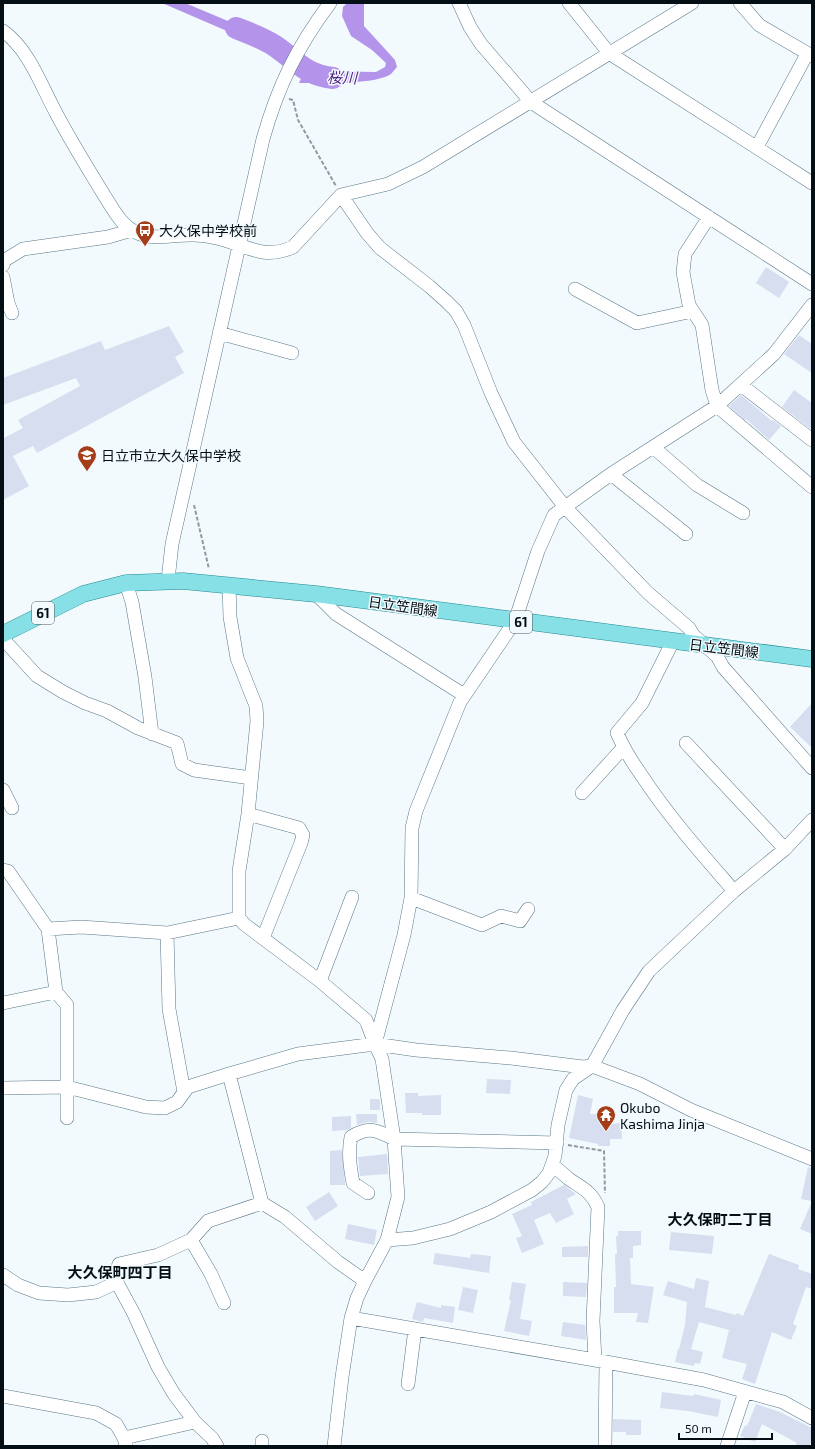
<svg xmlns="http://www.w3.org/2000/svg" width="815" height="1449" viewBox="0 0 815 1449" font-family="'Exo 2','Noto Sans JP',sans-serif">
	<rect width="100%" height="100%" fill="#f3fafe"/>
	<!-- water -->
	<path fill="#b493eb" d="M162 3H185L264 36 262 46Z
		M347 3H365L364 4V26L395 60 397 67C395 69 393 72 391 74 375 85 320 83 299 83L307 65 315 71 376 72 385 67 386 63 372 50 351 36 342 16 343 7Z"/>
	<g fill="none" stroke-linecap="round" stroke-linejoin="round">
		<!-- river -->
		<path stroke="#b493eb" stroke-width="22" d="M236 28C249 33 263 38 275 46 297 61 305 75 333 78"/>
	</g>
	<!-- building -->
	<path fill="#d6def0" d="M766 267 789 282 779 298 756 283Z
		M169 326 184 352 175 357 184 373 37 453 33 446 13 456 29 486 3 500V436L4 438 23 428 18 420 80 386 76 378 3 405V378L101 341 105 350Z
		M799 335 812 344V373L784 354Z
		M794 390 812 403V430L782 407Z
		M741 395 772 421 773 420 781 426 769 440 746 419 745 420 729 406Z
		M812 703V748L790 727Z
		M487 1079 511 1080 510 1094 486 1093Z
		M405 1093H418V1096L441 1095V1115H422V1113H406Z
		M578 1095 593 1099 590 1114H608L609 1124 621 1123 622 1139H610V1146H598V1144L569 1138Z
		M370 1099H380V1110H370Z
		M356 1114H377V1123L368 1122 357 1125Z
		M351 1116V1128L347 1130 332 1131V1117Z
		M342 1150 345 1185H330V1151Z
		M387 1154 388 1174 360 1176 358 1157Z
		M808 1167 812 1168V1234L800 1229 812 1201 801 1199Z
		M564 1185 576 1194 567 1199 574 1214 556 1223 550 1213 534 1220 544 1244 522 1253 516 1238 522 1236 512 1214 532 1205 531 1202Z
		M329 1192 338 1206 315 1221 306 1207Z
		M348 1224 377 1230 374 1245 345 1239Z
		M618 1231H641V1245L633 1246V1258H630L631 1284 654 1287 648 1323 636 1322 638 1313H614V1287H616L615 1254H617L616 1236H618Z
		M671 1232 714 1236 712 1254 669 1250Z
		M588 1246V1257H562V1247Z
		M435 1253 470 1258 471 1254 491 1256 489 1273 433 1264Z
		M769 1254 799 1265 798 1269 812 1274V1289L806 1287 793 1324 797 1326 791 1340 772 1332 755 1384 742 1379 747 1364 722 1358 729 1330 699 1322 691 1349 703 1352 700 1364 695 1363 694 1366 675 1362 678 1349H679L685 1325 687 1302 663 1295 668 1281 694 1289 696 1278 709 1281 705 1307 736 1315 737 1313 743 1316Z
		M512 1282 526 1284 520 1319 532 1321 529 1336 504 1331 511 1300H509Z
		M563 1282 587 1283 586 1297 563 1296Z
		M463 1287 478 1290 473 1313 458 1310Z
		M417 1302 441 1308V1305L455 1307 453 1323 424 1318 423 1322 412 1319Z
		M563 1322 585 1325 586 1340 561 1336Z
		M662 1392 693 1396 694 1394 721 1400 718 1417 688 1411 660 1408Z
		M756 1404 780 1412 812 1428V1441L809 1446H795L797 1443 762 1424 755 1442 740 1436 745 1425 747 1426Z
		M613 1419 641 1420V1435H626V1432H613Z"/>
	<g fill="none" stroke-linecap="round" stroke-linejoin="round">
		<defs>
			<path id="minor" d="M459 3 470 27 481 44 531 102 812 284
				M569 3 609 53 812 183
				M740 3 759 25 812 56
				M3 31C29 50 40 83 55 111 70 140 87 167 104 195 113 209 122 228 140 234 157 240 176 234 194 235 200 235 206 236 212 237 243 242 260 262 293 247L341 195 388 184 423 167 692 3
				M757 147 807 54
				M341 195 367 233 380 248 429 286 446 301 456 311 464 325 491 393 514 442 565 507 648 593 689 628 693 635 717 656 723 667 812 768
				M709 217 685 254 683 272 689 305 702 325 712 390 717 406 812 487
				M3 265 5 260 23 249 108 237 132 230
				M3 277 8 303 12 313
				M575 289 637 323 693 311
				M219 333 292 353
				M741 385 812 440
				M653 447 697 485 743 513
				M611 474 686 534
				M168 580 172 544 263 139C278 86 297 47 330 3
				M126 583 132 602 145 677 152 734
				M229 586 230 617 237 658 256 706 257 721 248 814 239 871V918L244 924 320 981 366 1020 375 1044
				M316 594 336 614 464 695
				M3 639 37 676 63 692 85 703 107 711 138 728 177 743 182 764 194 770 251 778
				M673 641 642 703 617 733C624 749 632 762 642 776 669 817 702 854 734 891
				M686 743 785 849
				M3 790 12 808
				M582 793 623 748
				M248 814 299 828 303 835 301 843 263 938
				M3 870 8 871 48 929 81 927 167 933 239 918
				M411 898 482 925 501 916 520 921 528 909
				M167 933 169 1009 184 1092
				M320 981 352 897
				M56 992 67 1005V1118
				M3 1003 56 992 48 929
				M229 1074 262 1203 285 1217 338 1262 365 1281
				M3 1088 67 1087 146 1107 165 1108 177 1102 188 1087 229 1074 298 1054 375 1044 416 1050 511 1058 583 1067 592 1066 640 1084 691 1110 812 1159
				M552 1165C558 1169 563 1174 569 1179 582 1188 591 1191 598 1207L593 1321 595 1360
				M368 1193 353 1183C350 1167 348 1153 351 1137 369 1126 377 1130 394 1139L557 1143
				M191 1240 211 1274 224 1303
				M387 1240 413 1238 450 1229 491 1212 532 1190 542 1182 549 1173 555 1156 558 1125 566 1090 573 1079 592 1066 623 1010 649 971 734 891 785 849 812 820
				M3 1275 18 1285 39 1293 68 1295 96 1292 111 1285 119 1264 158 1255 191 1240 208 1221 262 1203
				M114 1277 134 1314 158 1367 174 1394 195 1422 212 1438 217 1446
				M351 1318 595 1360 704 1380 783 1402 812 1418
				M408 1384 415 1329
				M3 1396 96 1413 116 1424 124 1438 126 1446
				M124 1438 195 1422
				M262 1446V1441
				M334 1446 342 1377 351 1318 357 1298 365 1281 387 1240 398 1197 394 1139 382 1059 375 1044 404 935 411 898 412 828 416 811 460 702 515 621 538 551 554 515 611 474 717 406 774 354 812 305
				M605 1446 606 1362
				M727 1446 745 1392"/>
			<path id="major" d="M3 634 83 594 126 583 183 581 316 594 812 659"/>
		</defs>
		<!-- minor casing -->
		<use href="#minor" stroke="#587688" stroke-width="14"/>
		<!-- major casing -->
		<use href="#major" stroke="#248a92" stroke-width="17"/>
		<!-- path -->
		<path stroke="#919a9f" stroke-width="2" stroke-dasharray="4 2" stroke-linecap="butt" d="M289 99 293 100 298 120 336 186
			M194 505 209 569
			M568 1145 604 1151 605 1193"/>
		<!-- minor -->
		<use href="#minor" stroke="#fff" stroke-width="13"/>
		<!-- major -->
		<use href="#major" stroke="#86e0e6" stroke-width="16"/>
	</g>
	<!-- icons -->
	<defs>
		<symbol id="bus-pin" viewBox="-11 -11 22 30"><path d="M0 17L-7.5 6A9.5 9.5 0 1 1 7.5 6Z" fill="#a43d18" stroke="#f3fafe"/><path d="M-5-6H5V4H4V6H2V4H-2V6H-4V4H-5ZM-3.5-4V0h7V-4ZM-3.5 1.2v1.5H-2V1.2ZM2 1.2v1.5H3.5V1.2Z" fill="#fff"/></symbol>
		<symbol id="school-pin" viewBox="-11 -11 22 30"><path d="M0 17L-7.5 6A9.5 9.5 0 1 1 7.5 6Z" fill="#a43d18" stroke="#f3fafe"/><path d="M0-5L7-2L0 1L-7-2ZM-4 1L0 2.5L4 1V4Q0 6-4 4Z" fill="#fff"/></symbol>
		<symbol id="temple-pin" viewBox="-11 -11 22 30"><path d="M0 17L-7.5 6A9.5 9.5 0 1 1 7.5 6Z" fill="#a43d18" stroke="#f3fafe"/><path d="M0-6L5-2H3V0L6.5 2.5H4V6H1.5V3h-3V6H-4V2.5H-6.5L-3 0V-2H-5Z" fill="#fff"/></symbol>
	</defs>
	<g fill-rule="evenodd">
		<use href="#bus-pin" x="134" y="219" width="22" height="30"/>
		<use href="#school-pin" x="76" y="444" width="22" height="30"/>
		<use href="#temple-pin" x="595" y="1104" width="22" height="30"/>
	</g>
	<g text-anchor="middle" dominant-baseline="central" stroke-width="3" stroke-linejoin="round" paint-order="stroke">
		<!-- shield labels -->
		<g fill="#f3fafe" stroke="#4c565b" stroke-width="1">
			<rect x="32" y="602" width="22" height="22" rx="3"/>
			<rect x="510" y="611" width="22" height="22" rx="3"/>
		</g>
		<g font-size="13" font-weight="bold" fill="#040f15">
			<text x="43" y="613">61</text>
			<text x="521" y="622">61</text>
		</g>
		<!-- poi labels -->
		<g font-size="14" fill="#040f15" stroke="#f3fafe" text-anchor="start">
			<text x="159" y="230">大久保中学校前</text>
			<text x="101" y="455">日立市立大久保中学校</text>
			<text x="620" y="1107">Okubo<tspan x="620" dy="16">Kashima Jinja</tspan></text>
		</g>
		<!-- street labels -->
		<g font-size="14" fill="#040f15" stroke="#f3fafe">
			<text transform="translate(403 606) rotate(8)">日立笠間線</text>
			<text transform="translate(724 648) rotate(7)">日立笠間線</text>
		</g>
		<!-- water labels -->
		<g font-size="15" font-style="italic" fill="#4e1c83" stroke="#f3fafe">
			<text transform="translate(342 77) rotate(1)">桜川</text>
		</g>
		<!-- neighbourhood labels -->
		<g font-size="15" font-weight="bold" fill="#040f15" stroke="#f3fafe">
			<text x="720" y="1219">大久保町二丁目</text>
			<text x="120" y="1272">大久保町四丁目</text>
		</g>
	</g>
	<!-- border -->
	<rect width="815" height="1449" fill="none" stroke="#040f15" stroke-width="8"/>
	<!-- scale -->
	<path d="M679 1433v6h93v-6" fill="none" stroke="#040f15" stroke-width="2"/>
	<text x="685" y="1433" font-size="12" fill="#040f15" stroke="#f3fafe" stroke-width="3" paint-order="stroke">50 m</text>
</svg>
